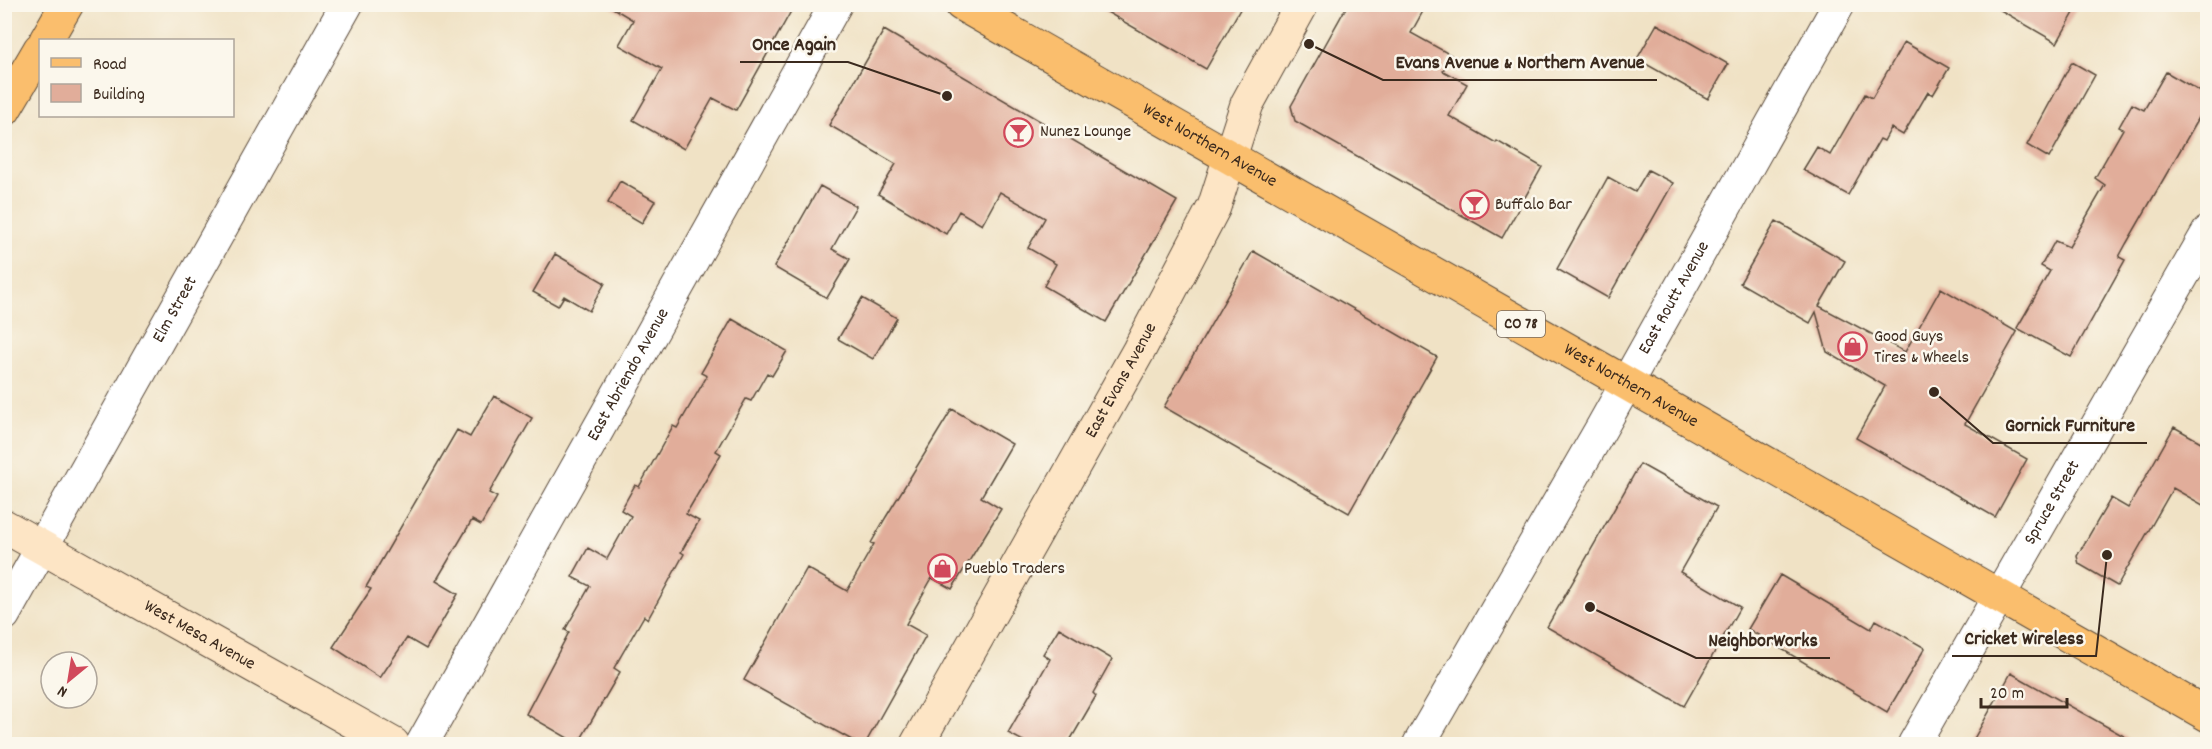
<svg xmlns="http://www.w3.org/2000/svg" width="2212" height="749" viewBox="0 0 2212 749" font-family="Dekko,sans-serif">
	<rect width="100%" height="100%" fill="#fbf7ec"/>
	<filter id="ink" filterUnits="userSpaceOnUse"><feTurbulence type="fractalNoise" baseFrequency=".0167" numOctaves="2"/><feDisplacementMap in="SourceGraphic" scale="12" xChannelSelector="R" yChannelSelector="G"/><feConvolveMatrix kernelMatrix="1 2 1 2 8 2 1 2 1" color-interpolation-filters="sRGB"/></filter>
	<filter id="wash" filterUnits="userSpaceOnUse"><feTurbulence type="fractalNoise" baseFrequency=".008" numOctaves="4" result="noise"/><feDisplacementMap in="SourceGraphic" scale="24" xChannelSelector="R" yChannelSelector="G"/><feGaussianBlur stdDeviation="1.35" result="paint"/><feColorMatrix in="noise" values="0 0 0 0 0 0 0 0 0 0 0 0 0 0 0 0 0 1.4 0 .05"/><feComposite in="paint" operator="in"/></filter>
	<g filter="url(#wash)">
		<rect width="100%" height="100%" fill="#f0e2c5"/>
		<g id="blocks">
			<!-- building -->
			<path fill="#e1ad9a" d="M606 4H795L736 110 713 98 684 149 633 120 662 69 619 45 633 20Z
				M1093 4H1243L1206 69Z
				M1348 4H1427L1411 33 1451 55 1443 71 1467 84 1449 116 1496 143 1497 141 1542 167 1502 238 1295 121 1291 106Z
				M1990 4H2079L2057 43Z
				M1657 24 1728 64 1708 99 1637 59Z
				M884 30 1177 201 1106 322 1044 286 1056 264 1028 248 1045 218 1000 192 982 225 959 211 946 234 878 194 896 164 829 125Z
				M1904 42 1949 68 1933 95 1928 92 1903 135 1891 128 1884 141 1880 139 1848 195 1803 170 1817 147 1830 155 1865 94 1872 98Z
				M2072 62 2095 75 2049 158 2027 145Z
				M2166 72 2208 96V102L2126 244 2119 257 2125 260 2071 357 2017 328 2050 271 2041 266 2055 241 2069 247 2105 185 2095 178 2123 129 2119 127 2132 104 2144 110Z
				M1648 170 1673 183 1608 298 1557 269 1608 177 1635 192Z
				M620 181 655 201 642 223 608 203Z
				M820 186 856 206 832 249 850 259 827 298 774 267Z
				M1776 221 1845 261 1819 306 1905 352 1941 288 2017 332 1965 424 2027 459 1995 517 1856 438 1885 386 1827 352 1816 312 1810 323 1740 283Z
				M1253 251 1437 357 1349 513 1164 407Z
				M555 254 605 283 589 311 564 296 558 306 533 292Z
				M862 298 897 318 873 359 838 339Z
				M732 319 787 351 772 376 767 373 751 401 746 399 716 451 721 454 686 514 699 521 681 552 684 554 648 619 644 616 614 668 620 672 578 744 526 714 569 632 565 630 590 586 572 577 588 548 607 559 631 516 621 510 635 485 639 487 673 426 677 428 707 376 701 373Z
				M494 396 532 418 489 493 497 497 481 525 472 520 436 581 458 594 426 649 407 638 380 678 333 647 371 589 366 587 457 430 470 437Z
				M952 409 1012 444 981 497 1001 509 952 589 932 578 906 624 926 635 865 744H859L744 680 807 568 847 591 874 544 871 543 886 517Z
				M2174 427 2208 446V508L2173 488 2117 586 2079 564 2077 556 2111 498 2128 508Z
				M1640 464 1717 507 1680 572 1740 607 1684 706 1547 627Z
				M1780 575 1871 629 1876 620 1925 648 1887 712 1748 629Z
				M1059 628 1112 659 1093 693 1096 696 1068 744H1029L1008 733 1050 659 1043 654Z
				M2011 673 2138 744H1971Z"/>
		</g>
	</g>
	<g filter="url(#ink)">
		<use href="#blocks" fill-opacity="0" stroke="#564637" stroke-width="1.5"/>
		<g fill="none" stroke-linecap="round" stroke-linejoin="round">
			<defs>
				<g id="street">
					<path id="s1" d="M4 615 347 4"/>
					<path id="s2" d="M422 744 836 4"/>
					<path id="s3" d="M1419 744 1602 427 1839 4"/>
					<path id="s4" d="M1914 744 2208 232"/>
				</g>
				<g id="secondary">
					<path id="s5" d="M4 526 393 744"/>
					<path id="s6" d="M917 744 1139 350 1214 207 1247 104 1302 4"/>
				</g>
				<g id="primary">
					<path id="s7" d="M961 4 2208 715"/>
				</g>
				<path id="highway" d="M46 40 67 4
					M4 110 40 49"/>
			</defs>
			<!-- street casing -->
			<use href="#street" stroke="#564637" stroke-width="34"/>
			<!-- secondary casing -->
			<use href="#secondary" stroke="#564637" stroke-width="35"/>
			<!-- primary casing -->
			<use href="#primary" stroke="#564637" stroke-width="35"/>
			<!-- highway casing -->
			<use href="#highway" stroke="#564637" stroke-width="35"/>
			<!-- street -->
			<use href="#street" stroke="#fff" stroke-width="32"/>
			<!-- secondary -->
			<use href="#secondary" stroke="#fde5c5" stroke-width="33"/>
			<!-- primary -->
			<use href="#primary" stroke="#fabe6d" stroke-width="33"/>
			<!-- highway -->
			<use href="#highway" stroke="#fabe6d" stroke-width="33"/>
		</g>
	</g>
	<!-- icons -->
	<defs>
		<symbol id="bar-ring" viewBox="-11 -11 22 22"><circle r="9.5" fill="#fbf7ec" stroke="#d1495b" stroke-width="1.5"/><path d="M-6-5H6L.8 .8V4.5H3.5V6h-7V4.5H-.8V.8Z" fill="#d1495b"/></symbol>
		<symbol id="shop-ring" viewBox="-11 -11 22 22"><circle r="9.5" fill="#fbf7ec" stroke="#d1495b" stroke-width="1.5"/><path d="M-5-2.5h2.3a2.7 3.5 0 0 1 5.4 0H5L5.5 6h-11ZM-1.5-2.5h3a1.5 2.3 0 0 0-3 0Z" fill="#d1495b"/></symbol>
	</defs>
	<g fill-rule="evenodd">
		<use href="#bar-ring" x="1002" y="116" width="33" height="33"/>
		<use href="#bar-ring" x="1458" y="188" width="33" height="33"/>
		<use href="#shop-ring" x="1836" y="330" width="33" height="33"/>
		<use href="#shop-ring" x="926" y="552" width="33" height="33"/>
	</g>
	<g text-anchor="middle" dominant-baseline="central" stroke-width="5" stroke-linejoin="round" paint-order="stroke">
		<!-- shield labels -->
		<rect fill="#fbf7ec" stroke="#75685c" stroke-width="1.5" x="1497" y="311" width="48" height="26" rx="4.5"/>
		<g font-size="16" font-weight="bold" fill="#3b2a1e">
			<text x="1521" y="324">CO 78</text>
		</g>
		<!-- poi labels -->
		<g font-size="18" fill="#3b2a1e" stroke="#fbf7ec" text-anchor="start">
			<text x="1040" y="132">Nunez Lounge</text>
			<text x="1495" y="205">Buffalo Bar</text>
			<text x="1874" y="337">Good Guys<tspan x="1874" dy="21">Tires &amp; Wheels</tspan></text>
			<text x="964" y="569">Pueblo Traders</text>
		</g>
		<!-- street labels -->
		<g font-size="18" fill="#3b2a1e" stroke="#fbf7ec">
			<text stroke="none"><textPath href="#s7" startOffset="286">West Northern Avenue</textPath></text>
			<text stroke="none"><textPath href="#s3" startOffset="514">East Routt Avenue</textPath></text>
			<text stroke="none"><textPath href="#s1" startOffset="350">Elm Street</textPath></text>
			<text stroke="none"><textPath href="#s2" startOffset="423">East Abriendo Avenue</textPath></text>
			<text stroke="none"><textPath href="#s6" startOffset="417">East Evans Avenue</textPath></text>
			<text stroke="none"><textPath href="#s7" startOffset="771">West Northern Avenue</textPath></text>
			<text stroke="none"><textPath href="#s4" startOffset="278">Spruce Street</textPath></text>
			<text stroke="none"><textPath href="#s5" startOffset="224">West Mesa Avenue</textPath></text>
		</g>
	</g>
	<!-- callouts -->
	<path fill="none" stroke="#3b2a1e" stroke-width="2" d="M947 96L848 62H740M1309 44L1383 80H1657M1934 392L1993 443H2147M2107 555L2096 656H1952M1590 607L1696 658H1830"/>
	<g fill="#3b2a1e" stroke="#fbf7ec" stroke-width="2">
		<circle cx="947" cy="96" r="6"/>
		<circle cx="1309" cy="44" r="6"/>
		<circle cx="1934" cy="392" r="6"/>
		<circle cx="2107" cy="555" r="6"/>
		<circle cx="1590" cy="607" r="6"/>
	</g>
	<g font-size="20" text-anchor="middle" font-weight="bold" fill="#3b2a1e" stroke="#fbf7ec" stroke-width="5" stroke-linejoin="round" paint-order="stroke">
		<text x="794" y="50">Once Again</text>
		<text x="1520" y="68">Evans Avenue &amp; Northern Avenue</text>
		<text x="2070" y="431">Gornick Furniture</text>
		<text x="2024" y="644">Cricket Wireless</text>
		<text x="1763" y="646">NeighborWorks</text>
	</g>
	<!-- margin -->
	<rect width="2212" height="749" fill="none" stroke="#fbf7ec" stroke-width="24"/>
	<!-- legend -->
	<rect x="39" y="39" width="195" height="78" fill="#fbf7ec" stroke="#aea59a" stroke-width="1.5"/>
	<rect x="51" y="58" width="30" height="9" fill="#fabe6d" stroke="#aea59a" stroke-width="1.5"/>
	<text x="93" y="69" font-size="18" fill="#3b2a1e">Road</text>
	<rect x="51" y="84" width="30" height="18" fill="#e1ad9a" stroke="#aea59a" stroke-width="1.5"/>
	<text x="93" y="99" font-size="18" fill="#3b2a1e">Building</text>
	<!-- north arrow -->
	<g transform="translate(69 680) rotate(210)"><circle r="28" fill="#fbf7ec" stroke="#aea59a" stroke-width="1.5"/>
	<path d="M0-4.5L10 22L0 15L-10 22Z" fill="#d1495b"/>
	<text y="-9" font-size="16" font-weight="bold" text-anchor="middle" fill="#3b2a1e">N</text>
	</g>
	<!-- scale -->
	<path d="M1981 698v9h86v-9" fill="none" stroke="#3b2a1e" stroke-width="3"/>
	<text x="1990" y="698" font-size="18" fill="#3b2a1e" stroke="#fbf7ec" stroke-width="4.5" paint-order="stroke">20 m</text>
</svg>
